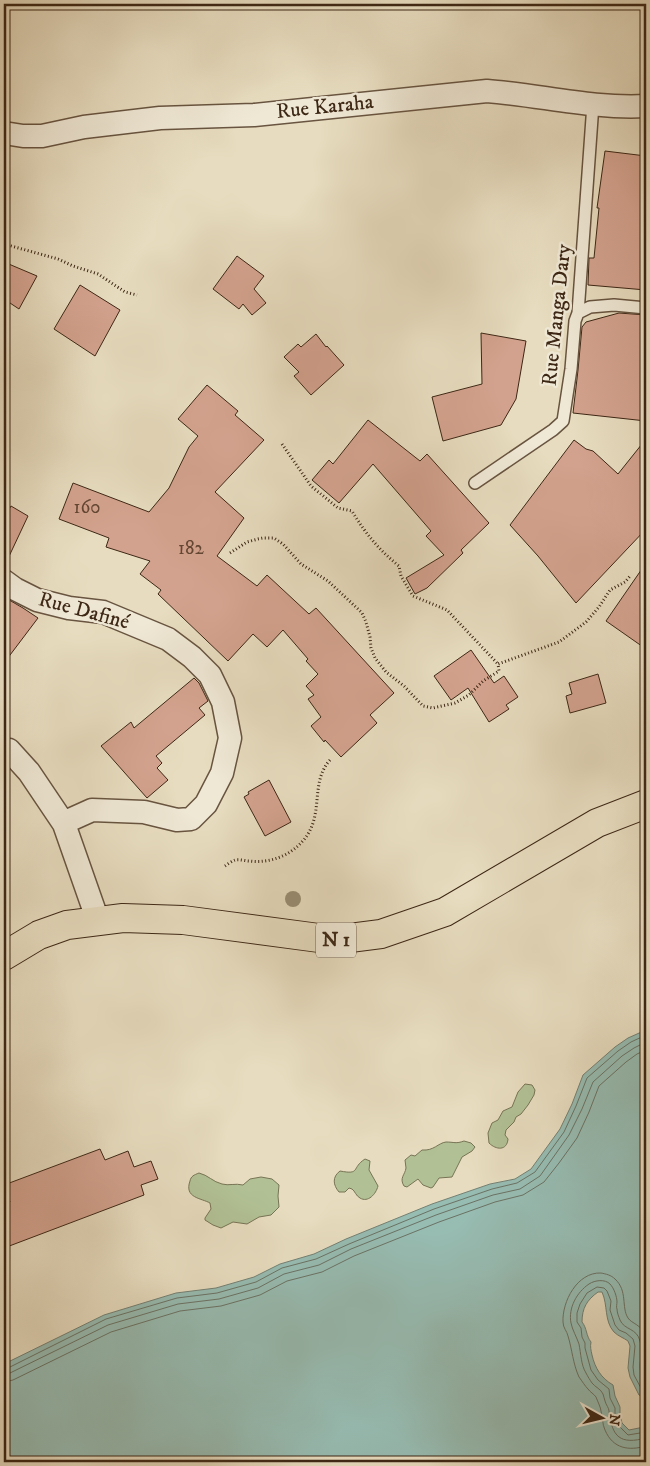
<svg xmlns="http://www.w3.org/2000/svg" width="650" height="1466" viewBox="0 0 650 1466" font-family="'IM FELL DW Pica',serif">
	<rect width="100%" height="100%" fill="#e7dcbf"/>
	<filter id="stains"><feTurbulence type="fractalNoise" baseFrequency=".004" numOctaves="4"/><feColorMatrix values="0 0 0 0 .2 0 0 0 0 .09 0 0 0 0 .02 0 0 0 .5 -.17"/></filter>
	<radialGradient id="worn" r=".72"><stop offset=".6" stop-color="#630" stop-opacity="0"/><stop offset="1" stop-color="#630" stop-opacity=".3"/></radialGradient>
	<!-- green -->
	<path fill="#b1c195" stroke="#777455" d="M525 1084 532 1085 535 1090 534 1095 528 1105 521 1114 516 1117 514 1122 506 1130 505 1135 508 1139C507 1151 496 1150 489 1143L488 1133 492 1123 498 1120 503 1111 512 1107 518 1092Z
		M464 1141 471 1143 475 1147 472 1151 462 1157 452 1177 439 1178 433 1187 431 1188 423 1185 418 1179 407 1187 404 1186C399 1178 405 1175 406 1168 406 1165 405 1163 405 1160L411 1155 415 1156 422 1150C434 1151 438 1143 446 1142 454 1142 456 1144 464 1141Z
		M365 1159 370 1161 369 1170 378 1186C376 1194 368 1203 360 1198 356 1196 355 1191 352 1189L349 1188 345 1192H339C333 1185 332 1177 340 1171 361 1175 351 1168 365 1159Z
		M199 1173C208 1175 213 1182 222 1184 229 1186 235 1183 243 1185L250 1179 261 1177 272 1179 279 1185 278 1196 279 1207 271 1215 259 1217 247 1224 233 1222 221 1228 213 1225 205 1220V1218L211 1209 210 1203C201 1198 184 1198 190 1181 191 1176 194 1175 199 1173Z"/>
	<!-- water -->
	<path fill="#97bcb2" stroke="#738073" d="M646 1030V1398L639 1395 630 1377 628 1368 630 1346 628 1341C624 1338 618 1336 614 1332 604 1321 608 1305 602 1292H598C587 1300 582 1308 582 1322 587 1328 586 1336 591 1342 590 1347 591 1350 592 1355 595 1368 601 1378 613 1385L615 1396 620 1407V1415L622 1423 629 1430 644 1427 646 1425V1462H4V1364L104 1315 176 1293 216 1288 254 1277 280 1264 314 1254 346 1239 432 1204 490 1184 515 1179 531 1169 560 1129 572 1104 583 1075 615 1047 628 1038Z"/>
	<g fill="none" stroke-linecap="round" stroke-linejoin="round">
		<!-- shore -->
		<path stroke="#6a7264" stroke-width="1" d="M646 1336C641 1324 632 1324 628 1318 621 1307 628 1291 615 1279 611 1275 606 1274 601 1273 577 1272 562 1302 563 1322 563 1328 567 1331 568 1336 572 1349 573 1364 579 1377 582 1381 585 1386 588 1389 590 1392 594 1394 596 1397 597 1400 601 1408 601 1411 603 1417 602 1424 605 1430 613 1449 629 1451 646 1446
			M4 1368H8L106 1319 177 1298 217 1293 256 1282 282 1268 316 1259 349 1244 434 1209 492 1189 517 1183 535 1172 564 1132 576 1106 587 1078 618 1051 631 1042 646 1035
			M4 1375 10 1373 108 1325 178 1304 219 1299 258 1288 284 1274 319 1265 351 1249 436 1215 493 1195 520 1189 540 1176 569 1135 582 1109 593 1082 622 1056 634 1048 646 1042
			M4 1382 13 1380 111 1332 180 1311 221 1306 260 1295 287 1281 322 1272 354 1256 439 1222 495 1202 523 1195 544 1182 559 1163 577 1138 589 1112 599 1086 626 1062 637 1054 646 1050
			M646 1385C634 1366 645 1358 640 1341 637 1328 624 1330 620 1320 619 1317 617 1313 617 1309 616 1307 617 1304 617 1302 617 1297 614 1288 610 1284 605 1279 595 1280 589 1284 577 1292 568 1308 571 1323 572 1329 577 1338 579 1344 581 1354 581 1365 586 1373 588 1377 590 1380 592 1383 595 1387 601 1389 603 1394 604 1396 604 1399 605 1401 606 1405 609 1408 609 1411 612 1437 620 1445 646 1438
			M646 1393 642 1390 634 1375 633 1367 635 1346 633 1339 626 1333 619 1330 615 1325 610 1310 611 1301 607 1291 604 1288 597 1287 587 1293 580 1304 577 1313V1322L581 1328 582 1337 585 1343V1348L591 1370 598 1380 609 1389 610 1398 615 1408V1416L618 1425 628 1435 646 1432"/>
	</g>
	<!-- building -->
	<path fill="#d3a28e" stroke="#3d2715" d="M605 151 646 156V290L588 285 589 258H594L599 208H597Z
		M237 256 264 276 254 289 266 303 252 315 243 304 239 309 213 289Z
		M4 262 37 276 19 309 4 299Z
		M80 285 120 310 95 356 54 329Z
		M619 313 646 315V421L573 413 578 370 582 327 586 322Z
		M481 333 526 341 516 399 501 425 443 441 432 397 482 384Z
		M316 334 326 347 327 346 344 365 311 395 294 376 299 372 284 357 298 344 301 347Z
		M207 385 238 411 235 415 264 440 215 492 244 518 217 556 257 586 267 575 309 614 316 608 394 693 370 715 377 723 341 757 325 740 324 742 311 726 321 717 308 699 314 695 306 686 318 674 306 661 308 659 283 630 267 647 253 634 228 661 158 594 161 590 140 574 150 561 106 547 109 538 59 519 73 483 149 512 169 488 189 447 198 436 178 419Z
		M368 420 420 461 427 454 489 523 461 550 463 553 427 588 415 594 406 578 444 555 426 536 431 531 373 464 339 503 312 480 329 460 333 464Z
		M646 439V529L576 603 538 556 510 525 574 440 586 449 593 451 618 474Z
		M11 506 28 516 4 567V518Z
		M646 563V649L606 621Z
		M4 597 23 608 38 618 4 663Z
		M471 650 494 683 504 676 518 697 506 705 509 709 489 722 468 688 451 700 434 676Z
		M598 674 606 703 570 713 566 696 572 694 569 683Z
		M194 678 199 683 208 701 199 708 205 715 156 756 162 763 157 768 168 780 147 798 101 746 131 722 134 728Z
		M269 780 291 822 265 836 244 797 249 794 248 792Z
		M100 1149 105 1160 128 1151 134 1167 151 1161 158 1179 141 1185 144 1195 4 1248V1204L10 1202 4 1185Z"/>
	<g fill="none" stroke-linecap="round" stroke-linejoin="round">
		<defs>
			<path id="lane" d="M578 313 590 307 614 305 646 308
				M475 483 553 430 563 421 571 369 575 321 578 313 593 104"/>
			<path id="street" d="M4 133 23 136H42L84 127 160 118 254 115 487 91C540 95 593 109 646 106
				M4 581 15 589 37 600 69 608 103 612 168 639 192 657 210 675 223 702 230 738 222 773 206 804 191 819 177 820 144 812 92 810 72 819 64 824 98 921
				M9 750 29 772 64 824"/>
			<path id="primary" d="M4 956 39 935 67 925 123 918 183 920 334 940 381 934 445 912 597 823 646 804"/>
		</defs>
		<!-- lane casing -->
		<use href="#lane" stroke="#685440" stroke-width="14"/>
		<!-- street casing -->
		<use href="#street" stroke="#685440" stroke-width="25"/>
		<!-- primary casing -->
		<use href="#primary" stroke="#3d2715" stroke-width="30"/>
		<!-- path -->
		<path stroke="#3d2715" stroke-width="3" stroke-dasharray="1 2.5" stroke-linecap="butt" d="M4 244 58 259 73 266 98 274 125 292 137 295
			M282 444 311 486 338 508 352 511C365 533 379 550 399 566L401 576 413 596 447 610 498 664
			M230 553 247 542 258 539 263 538H274L283 544 301 564 328 581 358 609 362 613 366 622 370 637 371 648 375 658 386 672 404 686 423 706 433 708 455 703 469 695 483 681 499 671 498 664 559 642 586 622 599 607 610 590 625 582 631 575
			M225 866C228 864 232 861 235 860 240 859 245 861 250 861 264 863 279 859 290 852 331 825 306 787 330 760"/>
		<!-- lane -->
		<use href="#lane" stroke="#efe8d5" stroke-width="11"/>
		<!-- street -->
		<use href="#street" stroke="#efe8d5" stroke-width="22"/>
		<!-- primary -->
		<use href="#primary" stroke="#e7dcbf" stroke-width="28"/>
	</g>
	<!-- trees -->
	<circle fill="#998e73" cx="293" cy="899" r="8"/>
	<g text-anchor="middle" dominant-baseline="central" stroke-width="5" stroke-linejoin="round" paint-order="stroke">
		<!-- number labels -->
		<g font-size="19" fill="#624633">
			<text x="87" y="507">160</text>
			<text x="191" y="548">182</text>
		</g>
		<!-- shield labels -->
		<rect fill="#efe8d5" stroke="#72614f" stroke-width="1" x="316" y="922.5" width="40" height="35" rx="4"/>
		<g font-size="20" font-weight="bold" fill="#3d2715">
			<text x="336" y="940">N 1</text>
		</g>
		<!-- street labels -->
		<g font-size="21" fill="#3d2715" stroke="#efe8d5">
			<text transform="translate(325 107) rotate(-6)">Rue Karaha</text>
			<text transform="translate(557 315) rotate(-84)">Rue Manga Dary</text>
			<text transform="translate(84 611) rotate(15)">Rue Dafiné</text>
		</g>
	</g>
	<!-- margin -->
	<rect width="650" height="1466" fill="none" stroke="#e7dcbf" stroke-width="20"/>
	<rect x="5" y="5" width="640" height="1456" fill="none" stroke="#3d2715" stroke-width="2.5"/>
	<rect x="10" y="10" width="630" height="1446" fill="none" stroke="#3d2715"/>
	<!-- north arrow -->
	<g transform="translate(602 1418) rotate(98)" stroke="#efe8d5" stroke-width="4" paint-order="stroke">
	<path d="M0-4L9 19L0 12L-9 19Z" fill="#3d2715"/>
	<text y="-8" font-size="14" font-weight="bold" text-anchor="middle" fill="#3d2715">N</text>
	</g>
	<rect width="100%" height="100%" filter="url(#stains)"/>
	<rect width="100%" height="100%" fill="url(#worn)"/>
</svg>
